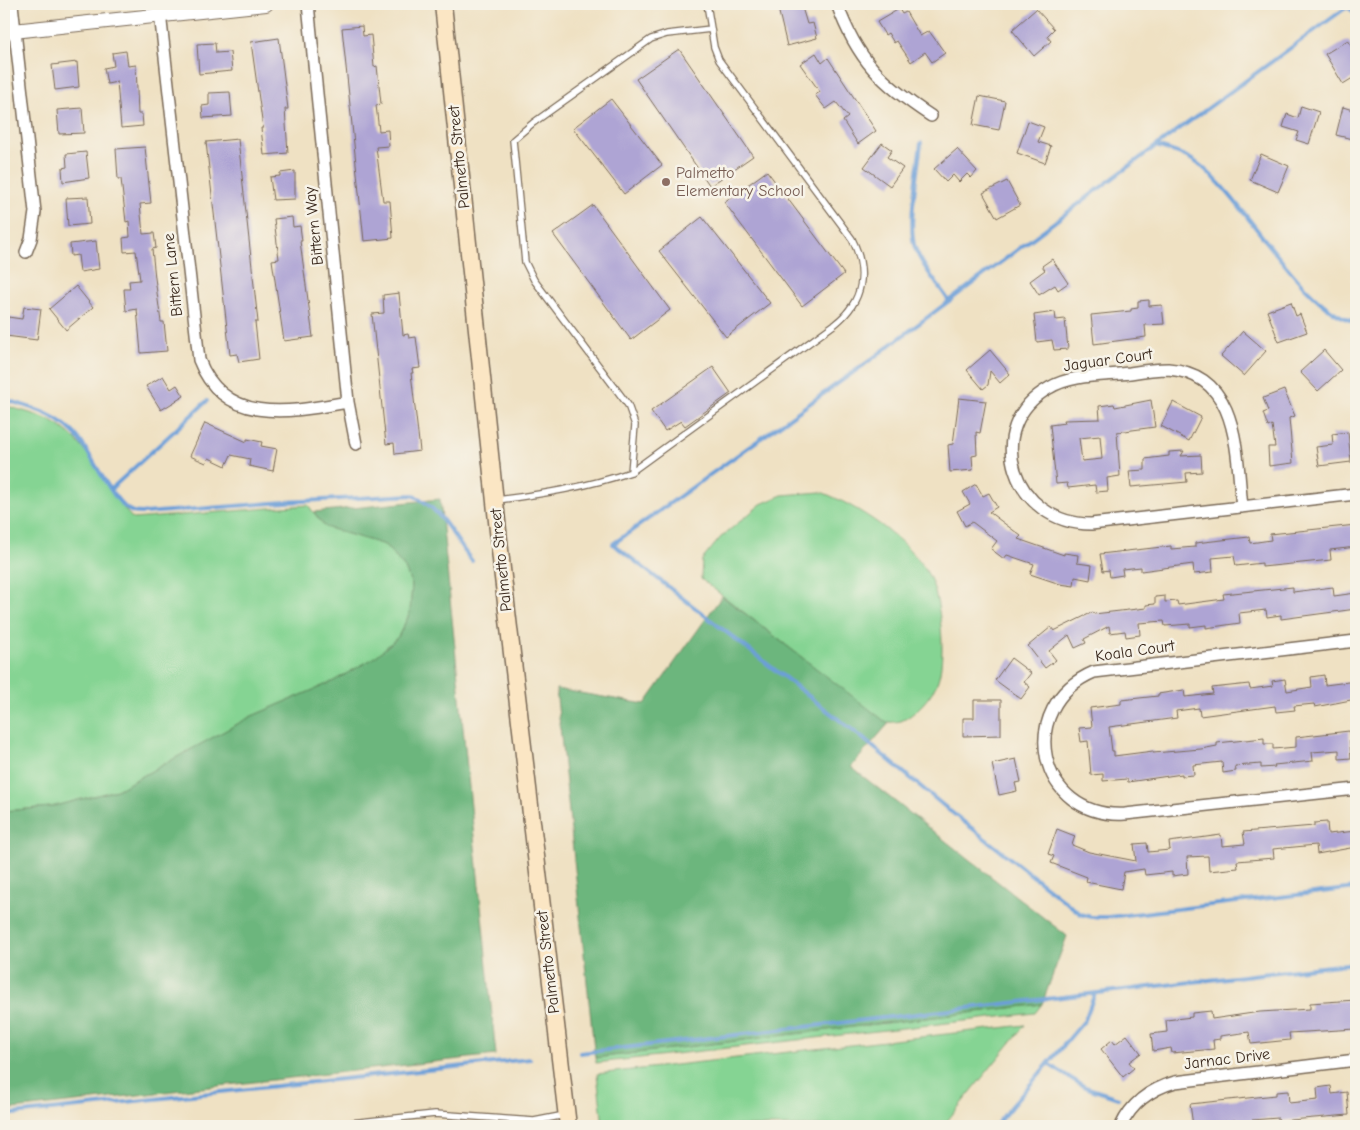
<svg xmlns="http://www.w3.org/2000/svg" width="1360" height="1130" viewBox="0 0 1360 1130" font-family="'Comic Neue',sans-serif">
	<rect width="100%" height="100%" fill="#f7f3e8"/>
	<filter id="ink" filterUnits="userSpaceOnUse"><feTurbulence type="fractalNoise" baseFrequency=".02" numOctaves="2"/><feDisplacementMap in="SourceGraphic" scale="10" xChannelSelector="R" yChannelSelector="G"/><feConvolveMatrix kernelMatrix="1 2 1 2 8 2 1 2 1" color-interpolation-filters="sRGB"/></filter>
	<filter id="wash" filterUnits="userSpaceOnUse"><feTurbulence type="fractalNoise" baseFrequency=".0096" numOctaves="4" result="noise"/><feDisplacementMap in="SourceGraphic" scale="20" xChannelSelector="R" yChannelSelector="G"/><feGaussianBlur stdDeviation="1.12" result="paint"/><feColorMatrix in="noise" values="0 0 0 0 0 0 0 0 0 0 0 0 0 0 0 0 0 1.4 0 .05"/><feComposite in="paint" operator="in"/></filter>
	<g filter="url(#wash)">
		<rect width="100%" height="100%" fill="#efe1c3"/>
		<!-- green -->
		<path fill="#85d493" stroke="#607f58" d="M4 405C22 411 42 415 58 425 92 447 106 491 133 519L308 505 325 527 385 545 405 568 412 585 410 613 398 637 374 658 332 682 252 716 117 790 51 807 4 811Z
			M821 492C858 506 908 539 928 574 941 597 947 658 937 683 932 696 914 716 901 721 897 722 890 722 886 723L701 579 702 560 721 537 761 504 782 495Z
			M1042 1004 1035 1013 596 1063 595 1058Z
			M1025 1025 943 1126H603L597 1074Z"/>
		<!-- forest -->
		<path fill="#6cb67d" stroke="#54704e" d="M440 499 496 1055 4 1110V811L51 807 117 790 252 716 332 682 374 658 398 637 410 613 412 585 405 568 385 545 325 527 314 512Z
			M722 596 886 722H890L851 767 1067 936 1042 1004 595 1058 556 689 645 704Z"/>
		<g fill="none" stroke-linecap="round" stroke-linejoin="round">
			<!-- stream -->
			<path stroke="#6c9fd8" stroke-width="4" d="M1351 4 1156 146 865 364 613 544 860 736 950 811 1081 914 1091 917H1108L1356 888
				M1347 7 1356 13
				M921 143C918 169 907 225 915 248 922 267 938 284 949 301
				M1156 146C1172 151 1188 155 1201 166 1248 204 1302 310 1356 322
				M4 399C29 407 54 413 73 432 90 448 112 505 133 512 136 513 141 513 145 513L285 502 412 495C441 507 453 538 472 561
				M111 489 207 401
				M580 1053 1356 963
				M1048 1064 1085 1087 1118 1098
				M4 1115 530 1059
				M995 1126 1085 1020 1095 993"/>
		</g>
		<g id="blocks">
			<!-- building -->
			<path fill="#aea4d4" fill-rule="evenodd" d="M777 4H801L807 24 813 23 817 38 787 46Z
				M899 9 902 14 906 12 920 36 929 31 945 53 932 62 925 52 911 62 897 41 894 43 888 33 885 35 877 22Z
				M1036 9 1054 29 1047 36 1051 41 1034 56 1012 30Z
				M362 26 363 36 371 35 374 67 377 66 381 104 376 105 379 131 388 130 389 146 376 147 383 201H390L393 238 364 241 342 28Z
				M279 38 288 109H285L288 153 264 155 261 128H263L251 42Z
				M1348 40 1356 54V76L1343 84 1325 54Z
				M215 43 216 53 230 52 232 71 199 74 197 44Z
				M679 49 753 156 710 186 636 79Z
				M126 51 128 66 136 65 138 114H142L143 126 121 128 117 82 107 84 104 68 114 66 112 53Z
				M816 53 822 63 828 58 876 131 858 144 843 121 848 117 836 102 826 109 815 95 820 92 800 64Z
				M77 62 79 87 55 90 52 65Z
				M230 92 232 116 203 118 202 106 209 105V93Z
				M979 96 1005 101 999 130 973 125Z
				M611 99 662 165 624 194 573 128Z
				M1301 106 1319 112 1309 144 1296 140 1299 132 1283 127 1287 114 1298 118Z
				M1343 107 1356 111V140L1336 135Z
				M82 108 84 133 59 134 57 110Z
				M1028 121 1044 127 1038 142 1051 146 1045 163 1017 153Z
				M238 139 258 322H255L259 359 239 362 237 354 230 355 206 142Z
				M882 143 892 150 887 157 903 168 890 186 864 167Z
				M145 147 151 203 140 204 143 234 154 233 156 248 152 249 155 278 161 322H164L167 351 141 353 137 309 126 311 124 289H130L129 281 140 280 136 251 124 252 123 238 130 237 129 221 126 222 121 179H118L116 149Z
				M957 149 977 171 971 178 967 174 959 182 953 175 946 182 934 169Z
				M86 152 89 178 63 182 62 168 67 167 66 154Z
				M1261 154 1289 166 1278 192 1250 180Z
				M295 171V199L273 200 270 177 280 176V173Z
				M767 171 844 274 802 306 724 202Z
				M1007 181 1020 205 997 218 983 193Z
				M88 197 90 224 68 226 66 198Z
				M593 205 670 310 631 340 553 234Z
				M292 217 293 227 300 226 302 241H300L313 337 284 341 272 260 279 259 274 219Z
				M702 217 770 303 726 337 659 251Z
				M96 241 99 269 80 272 78 255 71 256 70 244Z
				M1052 259 1068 283 1058 290 1055 285 1039 295 1030 281 1045 270 1042 266Z
				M76 286 93 307 66 330 49 309Z
				M399 293 403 335 408 334 409 338 416 337 420 368 412 369 413 373H411L420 451 395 454 394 443 386 444 372 314 384 313 383 295Z
				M1149 300V306L1162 305 1164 324 1145 325 1146 337 1094 344 1091 315 1131 311V309L1138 308V301Z
				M1291 302 1296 316 1300 314 1307 332 1279 342 1267 311Z
				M24 307 41 309 37 340 6 336 8 317 22 319Z
				M1055 312 1056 320 1065 319 1068 349 1054 350 1052 340 1037 342 1034 315Z
				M1243 331 1266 351 1244 376 1221 356Z
				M990 350 1010 374 1000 383 990 371 988 385 983 389 967 370Z
				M1324 350 1341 370 1318 391 1300 372Z
				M713 367 731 393 685 426 681 421 665 431 651 411Z
				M163 376 171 389 177 385 184 396 161 410 146 386Z
				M1284 390 1295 416 1289 418 1293 463 1269 466 1268 447H1275L1272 425 1268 427 1263 413 1268 411 1263 398Z
				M959 398 986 401 980 433 976 432 977 455 972 456 973 470 950 472 948 445 953 444Z
				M1151 400 1155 427 1117 432 1120 476 1107 478 1108 491 1096 492 1095 485 1068 488 1067 483 1056 484 1050 425 1065 423 1064 420 1100 419 1099 406 1114 404 1115 407ZM1100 436 1102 459 1082 461 1079 438Z
				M1173 402 1201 417 1189 441 1161 426Z
				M205 423 247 442V439L262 442 261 446 277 449 273 471 249 466 250 459 231 455 226 466 209 458 206 463 190 456Z
				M1348 432 1351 462 1319 466 1316 447 1333 445 1332 434Z
				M1184 451 1181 456 1201 455 1202 472 1186 473 1187 482 1131 487 1129 471 1145 470V459L1169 456V452Z
				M976 484 983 496 989 493 997 507 989 512 1021 536 1018 539 1064 555V553L1078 555 1077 563 1092 565 1090 580 1075 577 1074 586 1060 584 1030 574 1034 564 1007 555 1004 559 991 549 997 541 972 522 965 526 957 511 970 504 963 492Z
				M1356 525V547L1330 550 1331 560 1262 567V563L1236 566 1234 556 1212 558 1213 572 1194 574 1193 564 1141 571V567L1122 569 1123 575 1110 577 1109 570 1103 571 1100 554 1171 546V549L1195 547V543L1249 537 1250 543 1271 540 1270 534Z
				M1293 587V592L1333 587 1334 596 1356 593V609L1281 619V615L1267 617 1266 610 1239 613 1240 623 1206 628V625L1190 627V624L1165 626 1164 621 1139 623 1140 635 1126 637 1125 631 1110 633 1109 626 1084 639 1086 643 1075 648 1069 635 1049 651 1056 660 1045 668 1028 646 1051 627 1054 631 1093 612 1094 614 1146 608V605L1155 604V597L1165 596V602L1177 601 1178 605 1224 599 1223 594Z
				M1011 658 1031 673 1024 682 1030 687 1021 699 995 680Z
				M1324 675 1325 685 1356 681V699L1315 707 1314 704 1294 706 1295 710 1276 712 1275 706 1200 716 1199 708 1176 711 1177 718 1109 727 1112 751H1114V756L1153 751V753L1201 749 1217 746V743L1264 738V744H1273V749L1296 747V737L1349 731 1351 758 1339 759V750L1312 752 1313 761 1274 765 1275 767 1261 768V764L1235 766 1236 771 1223 773 1222 762 1193 765 1194 775 1182 776V774L1128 782 1127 779 1103 781V774L1091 775 1088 741 1081 742 1079 728 1092 727 1090 708 1121 704V700L1158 696V694L1184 690 1185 697 1213 694 1212 688 1249 684 1250 689 1273 686 1272 681 1285 679 1287 691 1312 687 1311 677Z
				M974 700H1001V735L963 736V718H974Z
				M1016 759 1021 782 1015 783 1017 791 999 795 992 764Z
				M1327 822 1328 834 1356 831V847L1317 854 1316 845 1273 849 1274 858 1237 861 1238 868 1209 871 1208 856 1187 857 1188 874 1172 876V872L1145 875 1144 869 1124 872 1121 889 1086 882 1087 877 1051 863 1054 856 1048 854 1057 829 1075 836 1072 845 1089 852 1136 861 1134 844 1147 843 1148 852 1170 850 1169 842 1221 835 1222 846 1245 844 1243 832 1314 826V823Z
				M1356 1000V1029L1289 1033 1290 1040 1251 1044 1249 1032 1220 1036V1039L1213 1040 1214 1049 1172 1053 1171 1048 1153 1051 1151 1034 1167 1032 1166 1020 1192 1017V1013L1211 1011 1212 1019 1260 1012 1310 1009V1003Z
				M1127 1035 1141 1053 1129 1062 1134 1068 1123 1077 1101 1049 1112 1040 1115 1044Z
				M1331 1086 1332 1094 1347 1092 1349 1115 1279 1121 1278 1118 1252 1120V1126H1236L1235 1120 1193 1126 1190 1104 1276 1095V1092L1288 1091 1289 1103 1318 1100 1317 1088Z"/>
		</g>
	</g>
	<g filter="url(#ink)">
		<use href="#blocks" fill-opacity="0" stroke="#7a6a58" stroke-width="1"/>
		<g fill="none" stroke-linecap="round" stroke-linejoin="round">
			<defs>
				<path id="service" d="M631 472 635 425 628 405 534 280 525 262 513 140 533 123 651 39 667 34 711 29
					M497 500C544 494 587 487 631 472L835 324C864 301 868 271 852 239L719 60 714 47 707 4
					M322 1126 435 1114 534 1121 565 1115"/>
				<path id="minor" d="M12 4 35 212 31 239 26 252
					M159 4 199 360C225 427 292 412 348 402
					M308 4 348 402 356 444
					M837 4C857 60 882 84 931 116
					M1242 507C1236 453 1240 374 1168 369 1155 369 1142 371 1130 373 1104 376 1072 374 1049 388 980 427 1013 524 1091 524L1356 494
					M1356 641 1094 672C1014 706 1037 819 1125 814L1356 789
					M1121 1126C1132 1102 1151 1089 1175 1082L1356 1060"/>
				<path id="tertiary" d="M4 32 266 4"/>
				<path id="secondary" d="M443 4 502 569 568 1126"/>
			</defs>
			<!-- service casing -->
			<use href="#service" stroke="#7a6a58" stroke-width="8"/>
			<!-- minor casing -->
			<use href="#minor" stroke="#7a6a58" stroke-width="14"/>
			<!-- tertiary casing -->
			<use href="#tertiary" stroke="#7a6a58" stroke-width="16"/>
			<!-- secondary casing -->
			<use href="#secondary" stroke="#7a6a58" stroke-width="19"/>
			<!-- service -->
			<use href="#service" stroke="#fff" stroke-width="5.5"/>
			<!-- minor -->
			<use href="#minor" stroke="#fff" stroke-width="11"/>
			<!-- tertiary -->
			<use href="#tertiary" stroke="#fff" stroke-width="14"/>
			<!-- secondary -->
			<use href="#secondary" stroke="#fbe6c4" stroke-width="16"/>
		</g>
	</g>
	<!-- markers -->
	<circle fill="#8d6e63" stroke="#f7f3e8" stroke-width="2" cx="666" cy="182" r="5"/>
	<g text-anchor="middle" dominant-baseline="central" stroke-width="5" stroke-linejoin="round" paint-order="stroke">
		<!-- street labels -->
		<g font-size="16" fill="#3b2a1e" stroke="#f7f3e8">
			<text transform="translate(459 157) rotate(-96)">Palmetto Street</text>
			<text transform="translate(314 226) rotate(-96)">Bittern Way</text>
			<text transform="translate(173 275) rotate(-96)">Bittern Lane</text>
			<text transform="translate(1108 360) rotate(-8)">Jaguar Court</text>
			<text transform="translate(501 560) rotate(-96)">Palmetto Street</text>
			<text transform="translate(1135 651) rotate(-8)">Koala Court</text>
			<text transform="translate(548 962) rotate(-97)">Palmetto Street</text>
			<text transform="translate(1227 1059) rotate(-7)">Jarnac Drive</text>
		</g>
		<!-- education labels -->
		<g font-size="16" fill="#785e54" stroke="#f7f3e8" text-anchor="start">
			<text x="676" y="173">Palmetto<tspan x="676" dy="18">Elementary School</tspan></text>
		</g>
	</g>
	<!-- margin -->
	<rect width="1360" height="1130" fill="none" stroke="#f7f3e8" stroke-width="20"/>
</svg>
